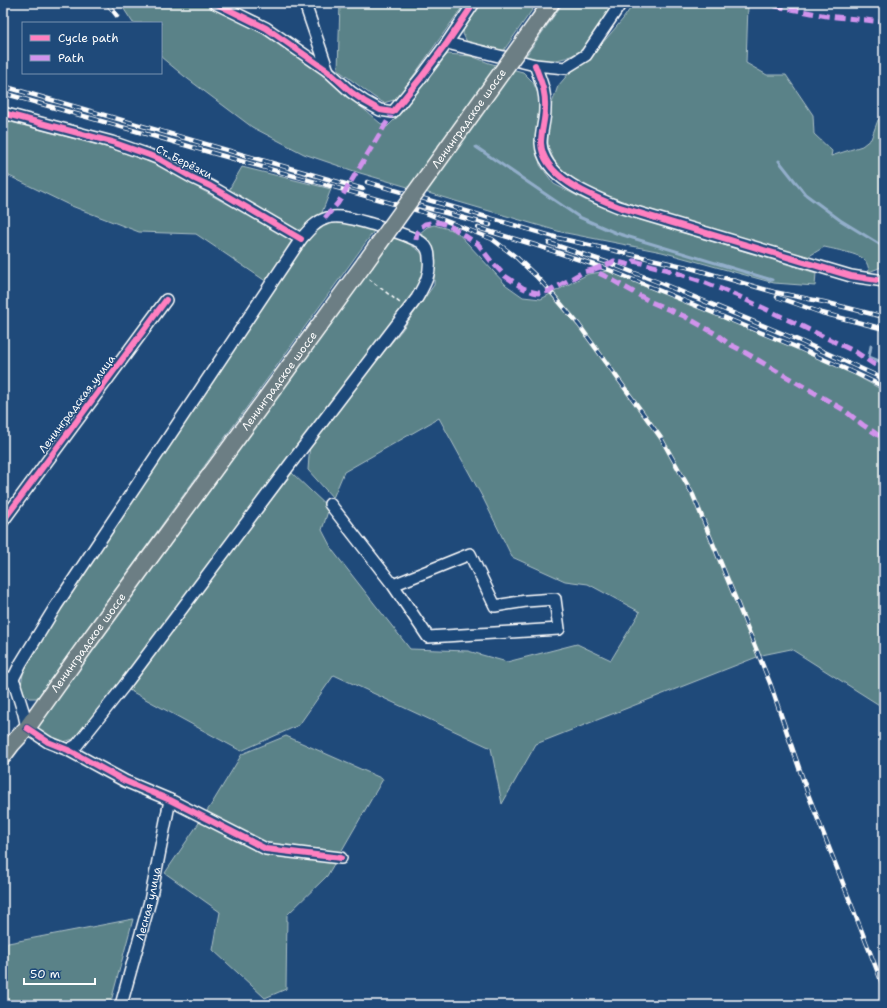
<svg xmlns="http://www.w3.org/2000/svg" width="887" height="1008" viewBox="0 0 887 1008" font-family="'Shantell Sans',sans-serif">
	<rect width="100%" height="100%" fill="#1f4a7a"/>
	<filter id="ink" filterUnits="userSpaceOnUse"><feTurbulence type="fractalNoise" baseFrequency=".025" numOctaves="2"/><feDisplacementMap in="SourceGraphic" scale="8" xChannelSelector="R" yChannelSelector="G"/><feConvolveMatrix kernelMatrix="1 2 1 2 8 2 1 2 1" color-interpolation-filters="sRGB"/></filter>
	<g filter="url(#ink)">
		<!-- green -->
		<path fill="#5a8288" stroke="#acc0c4" d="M120 3H207L265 31 332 82 380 123 387 127 402 112 440 62 448 54 471 56 489 63 523 72 533 82 540 98 536 135 540 165 554 184 589 202 668 228 816 273 815 286 774 283 662 252 561 232 360 173 304 154 252 127 184 76 161 57V23H133Z
			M340 3H465L397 99 384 103 374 97 338 70Z
			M479 3H537L504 50 479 48 467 42 463 34 464 26Z
			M563 3H614C607 13 600 24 593 34 589 39 586 45 582 49 566 62 544 63 525 57Z
			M634 3H737L748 6 746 63 767 75H786L813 115 814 134 832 151 831 156 862 146 871 139 878 120 884 114V266L869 272C869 268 867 263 865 260 860 254 833 249 824 247L806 258 609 200 567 177 555 163 548 146V132L550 109 558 86 570 72 589 59 623 19Z
			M3 120 110 148 156 164 225 203 231 186 242 167 331 189 321 215 305 227 267 282 196 234 139 232 69 205 3 173Z
			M335 220 355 223 374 231 37 698H29L24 693 21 685 25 663 137 487 306 242 317 228Z
			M434 225 456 231 506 285 523 297 541 299 588 274 608 271 773 338 848 371 884 391V708L791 649 762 655 536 744 502 804 491 748 334 675 299 725 241 751 127 689 292 473 329 508 322 530 333 551 410 649 468 651 507 662 577 644 611 660 640 612 588 584 565 581 512 557 484 500 439 418 344 472 333 498 308 470 310 442 402 330 434 285 435 255 429 243 419 234 427 227Z
			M394 237C404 242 427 250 426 264 425 272 417 286 413 293L79 737 64 742 52 739 37 728Z
			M286 736 383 779 327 876 287 915 286 989 265 998 213 950 220 912 165 873 211 805 242 754Z
			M133 919 110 1005H3V944Z"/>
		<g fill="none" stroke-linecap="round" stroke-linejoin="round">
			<!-- stream -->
			<path stroke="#92aeca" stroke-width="3" d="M476 147 579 217 616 233 772 280
				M779 161 805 194 840 220 884 247
				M871 346 869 357 884 363"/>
			<defs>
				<g id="minor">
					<path d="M215 3 266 28 328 71 351 92 364 101 380 110 393 112 420 79 447 43 474 3"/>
					<path d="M303 3 305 4 328 71"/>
					<path d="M447 43 535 65 565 68 586 55 621 3"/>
					<path d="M535 65C541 82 546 91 545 109 545 121 541 131 541 143 543 178 592 196 619 207L851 276 884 281"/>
					<path d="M3 113 112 142 149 155 159 159 193 178 210 186 301 239"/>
					<path d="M330 504 393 585 428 637 559 629 555 599 526 601 495 606 470 554 393 585"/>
					<path d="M3 521 166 300"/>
					<path d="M3 675 15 684"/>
					<path d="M68 750 77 745 124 686 291 463 417 298C425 284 431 274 429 258 429 253 427 247 423 244 421 241 416 240 412 238 400 233 387 229 375 225 359 221 342 214 327 218 316 221 308 231 301 239L56 606 21 663 13 679 24 714 27 728 48 742 68 750 125 781 170 800 266 849 341 858"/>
					<path id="s1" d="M121 1005 150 901 170 800"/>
				</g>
				<g id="highway">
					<path d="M537 23 551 3"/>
					<path id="s2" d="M3 756 12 744 27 728 86 645 365 263"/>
				</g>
			</defs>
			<!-- minor casing -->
			<use href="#minor" stroke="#fff" stroke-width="14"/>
			<!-- highway casing -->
			<use href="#highway" stroke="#fff" stroke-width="19"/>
			<!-- path -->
			<path stroke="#fff" stroke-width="1.5" stroke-dasharray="4 3" stroke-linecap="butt" d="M369 279 400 303"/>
			<!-- minor -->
			<use href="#minor" stroke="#1f4a7a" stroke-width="11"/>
			<!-- highway -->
			<use href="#highway" stroke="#6c7e84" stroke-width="16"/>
			<defs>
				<path id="rail" d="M107 3 117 16
					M3 86 363 189
					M3 93 209 152 423 212
					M367 182 558 238 687 267 774 292 824 302 884 317
					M416 205 490 225
					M418 210 492 239 516 257 536 276 550 291 579 325 661 438 693 495 770 683 808 794 884 988
					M478 228 535 245 607 269 796 347 857 374 884 387
					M549 243 609 263 658 282 798 340 884 379
					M777 297 822 313 884 329"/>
			</defs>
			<!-- rail casing -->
			<use href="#rail" stroke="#fff" stroke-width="4.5"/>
			<!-- rail -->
			<use href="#rail" stroke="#1f4a7a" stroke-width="3" stroke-dasharray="9" stroke-linecap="butt"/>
			<defs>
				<g id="highway-bridge">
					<path id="s3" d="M365 263 537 23"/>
				</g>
			</defs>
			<!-- highway-bridge casing -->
			<use href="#highway-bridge" stroke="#fff" stroke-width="19" stroke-linecap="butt"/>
			<!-- highway-bridge -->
			<use href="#highway-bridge" stroke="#6c7e84" stroke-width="16"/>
			<!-- quiet -->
			<path stroke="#d193ec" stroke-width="5" stroke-dasharray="10 5" stroke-linecap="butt" d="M760 3 827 16 884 22
				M325 218 338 203 393 112
				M416 240 417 233 420 228 425 224 436 222 441 223 450 226 470 239 478 244 491 261 505 276 523 288 533 292 538 293 550 291 583 272 592 270 607 277 651 302 684 316 716 334 729 344 739 349 844 410 863 425 884 439
				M592 270 609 264 614 261 630 265 634 261 665 269 701 281 738 296 854 351 878 367 884 369"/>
			<defs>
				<path id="cycleway" d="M215 3 266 28 328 71 351 92 364 101 380 110 393 112 420 79 447 43 474 3
					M535 65C541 82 546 91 545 109 545 121 541 131 541 143 543 178 592 196 619 207L851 276 884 281
					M3 113 112 142 149 155 159 159 193 178 210 186 301 239
					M3 521 166 300
					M27 728 48 742 68 750 125 781 170 800 266 849 341 858"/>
			</defs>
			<!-- cycleway casing -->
			<use href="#cycleway" stroke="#1f4a7a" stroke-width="8"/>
			<!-- cycleway -->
			<use href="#cycleway" stroke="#ff80c0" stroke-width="6"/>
		</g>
	</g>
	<g text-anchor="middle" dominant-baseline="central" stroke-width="3" stroke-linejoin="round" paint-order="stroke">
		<!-- street labels -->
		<g font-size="11" fill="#fff" stroke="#1f4a7a">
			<text stroke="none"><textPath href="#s3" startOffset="178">Ленинградское шоссе</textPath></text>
			<text transform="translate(184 162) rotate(27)">Ст. Берёзки</text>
			<text stroke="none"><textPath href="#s2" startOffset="466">Ленинградское шоссе</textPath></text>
			<text transform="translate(77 404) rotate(-53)">Ленинградская улица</text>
			<text stroke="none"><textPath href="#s2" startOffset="142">Ленинградское шоссе</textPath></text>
			<text stroke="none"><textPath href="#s1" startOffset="105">Лесная улица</textPath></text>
		</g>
	</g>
	<!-- margin -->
	<rect width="887" height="1008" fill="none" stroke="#1f4a7a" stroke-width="16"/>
	<rect x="8" y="8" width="871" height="992" fill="none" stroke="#fff" stroke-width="1.5" filter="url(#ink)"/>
	<!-- legend -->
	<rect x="22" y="22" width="140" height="52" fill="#1f4a7a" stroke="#7992af"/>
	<rect x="30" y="35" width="20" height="6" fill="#ff80c0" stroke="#7992af"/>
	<text x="58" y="42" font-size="12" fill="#ffffff">Cycle path</text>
	<rect x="30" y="55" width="20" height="6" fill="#d193ec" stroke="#7992af"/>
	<text x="58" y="62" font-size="12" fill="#ffffff">Path</text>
	<!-- scale -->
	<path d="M24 978v6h71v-6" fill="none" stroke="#ffffff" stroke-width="2"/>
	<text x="30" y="978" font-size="12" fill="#ffffff" stroke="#1f4a7a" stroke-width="3" paint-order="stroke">50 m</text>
</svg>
